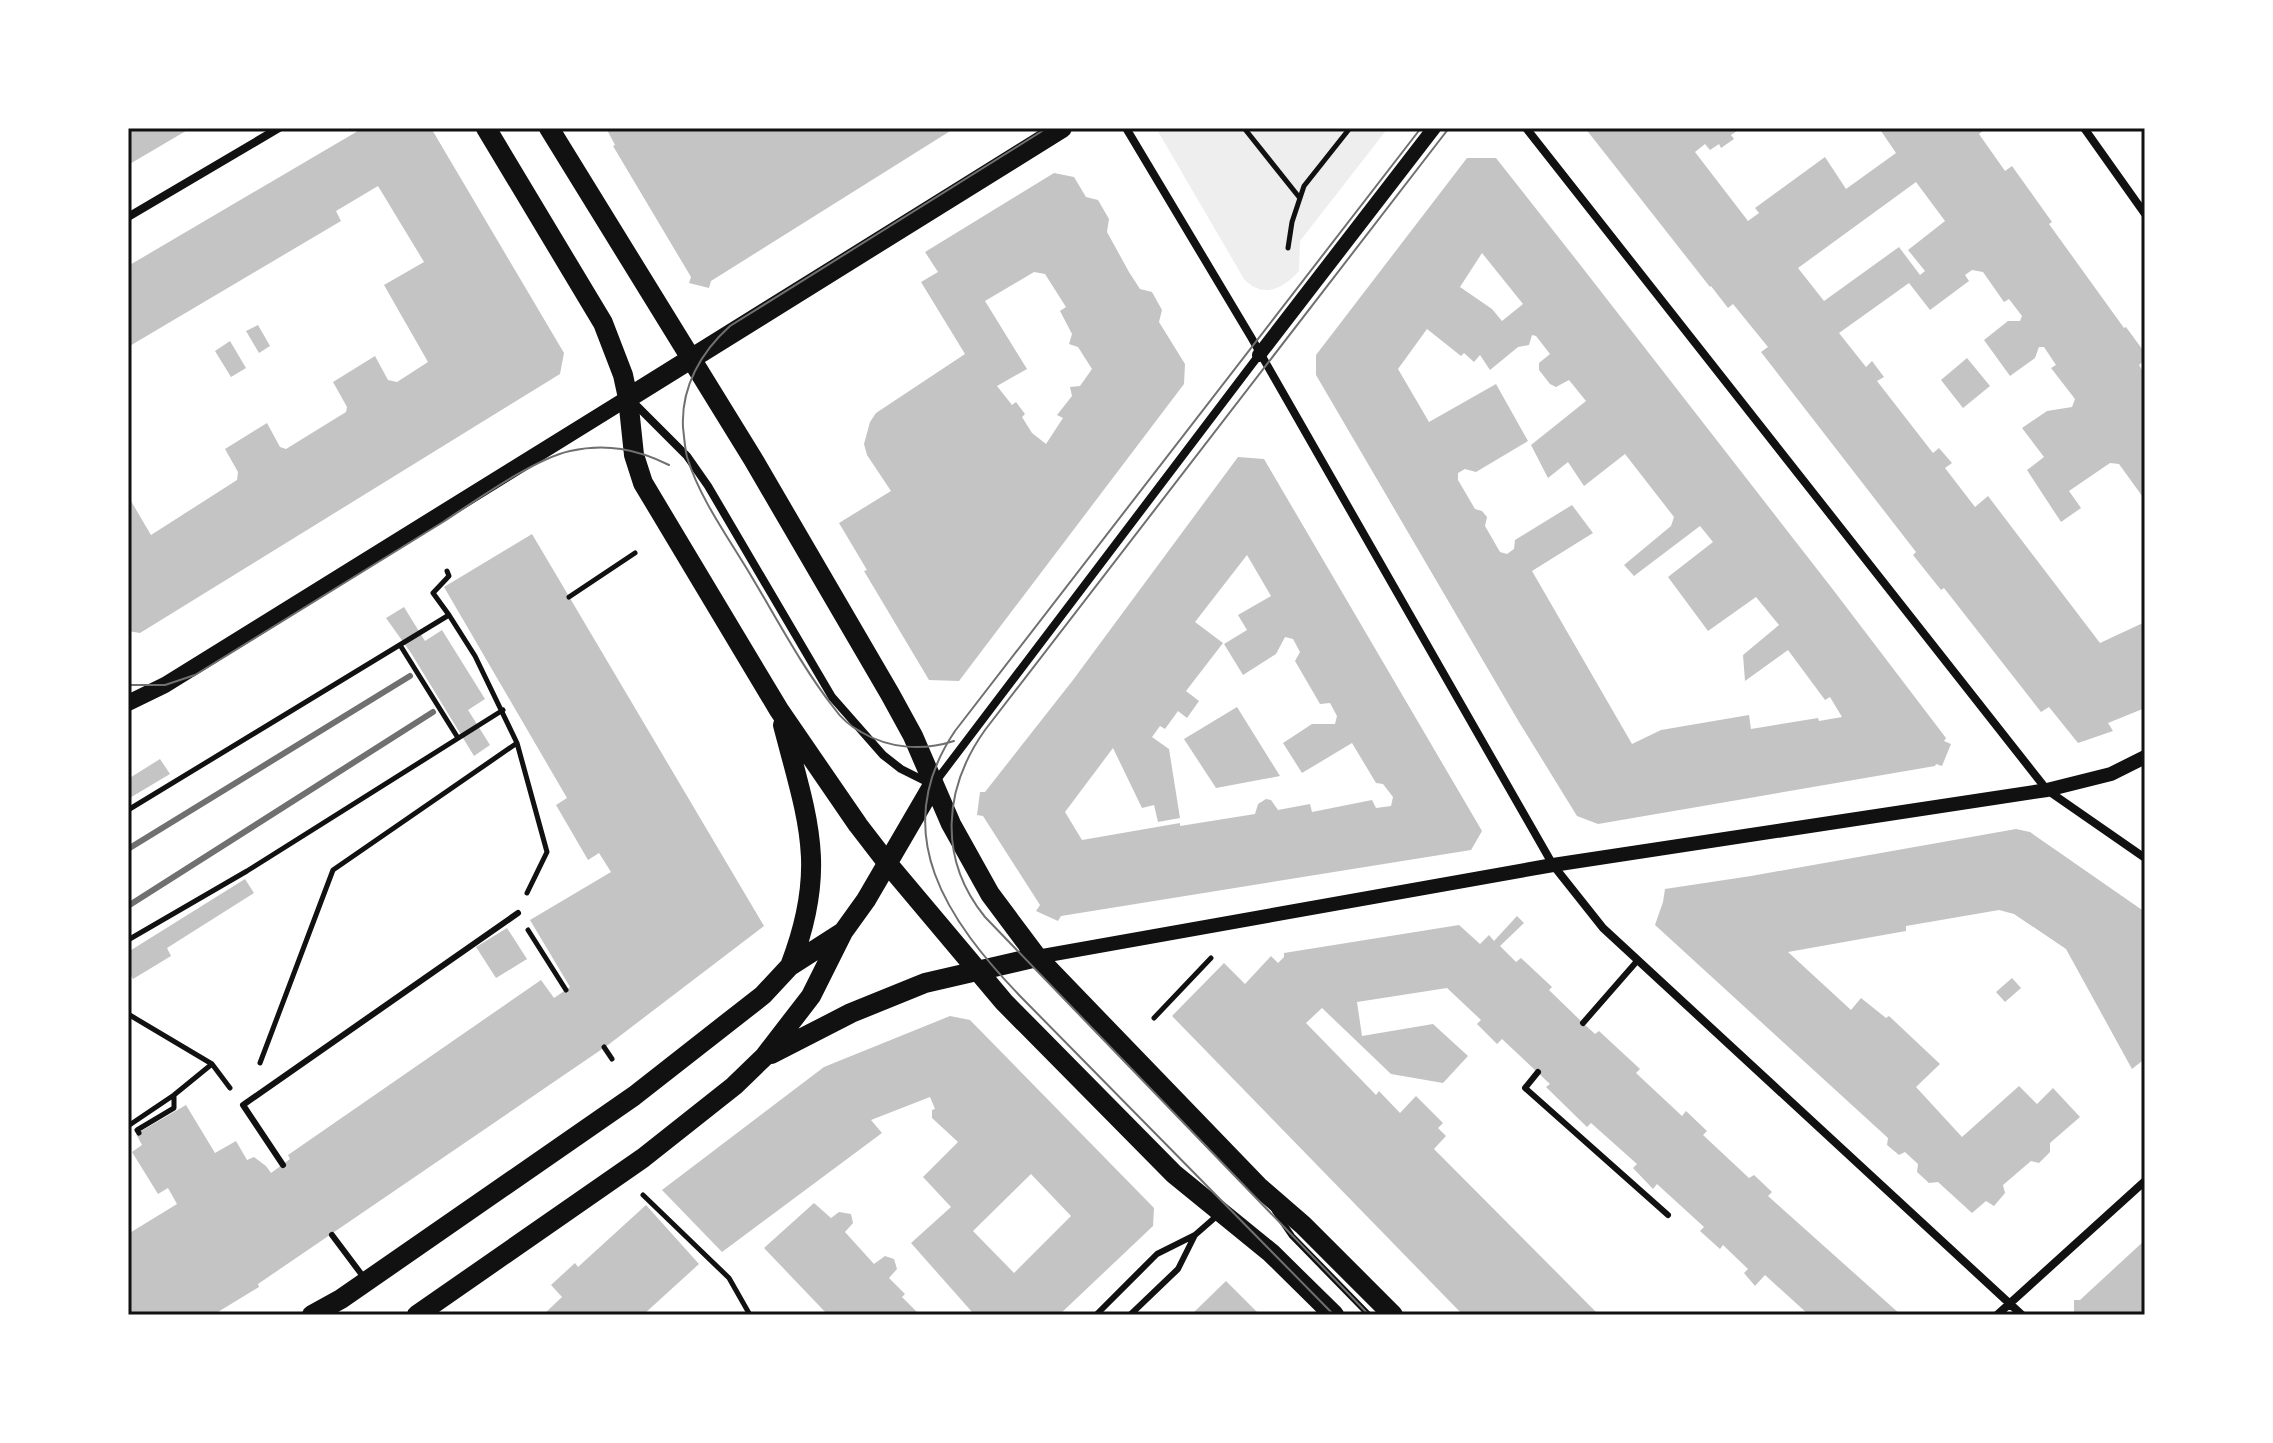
<svg xmlns="http://www.w3.org/2000/svg" width="2273" height="1443" viewBox="0 0 2273 1443" font-family="Ubuntu,sans-serif">
	<rect width="100%" height="100%" fill="#fff"/>
	<!-- green -->
	<path fill="#eee" d="M1156 128H1388L1300 241 1299 271C1283 289 1263 299 1244 279Z"/>
	<!-- building -->
	<path fill="#c4c4c4" fill-rule="evenodd" d="M128 128H191L128 165Z
		M363 128H431L564 353 560 374 140 633 128 631V496L151 535 237 480 238 472 225 449 267 423 280 447 286 449 346 412 347 407 333 382 375 356 388 380 397 382 428 362 384 285 424 262 378 186 336 211 341 221 128 347V266Z
		M606 128H955L711 281 709 288 689 283 691 277 613 146 615 145Z
		M1585 128H1741L1731 135 1734 139 1721 148 1719 144 1710 150 1705 144 1695 152 1748 221 1759 213 1755 208 1825 157 1846 189 1896 153 1879 128H1982L1984 130 1979 134 2005 171 2012 166 2052 222 2049 224 2124 328 2126 327 2145 353V360L2139 365 2145 375V500L2119 464 2110 463 2069 491 2081 508 2061 522 2027 470 2044 457 2022 428 2047 411 2072 407 2075 399 2051 368 2056 365 2044 347H2039L2035 358 2010 376 1984 340 2008 321H2020L2022 316 2009 299 2004 302 1983 272 1972 270 1965 275 1969 281 1930 310 1909 283 1839 333 1866 367 1872 361 1884 377 1877 381 1933 453 1939 448 1952 463 1945 468 1975 507 1988 496 2100 643 2145 622V708L2108 723 2113 731 2078 743 2049 707 2041 712 1944 588 1941 590 1913 555 1916 552 1761 352 1768 347 1733 304 1728 308 1711 286 1710 287ZM1916 182 1945 221 1908 250 1925 271 1920 275 1899 247 1824 301 1798 268Z
		M1467 158H1496L1578 262 1831 587 1946 738 1944 741 1951 744 1942 766 1936 764 1935 766 1598 824 1577 816 1519 722 1316 375V355ZM1482 253 1523 304 1502 321 1492 309 1460 287ZM1427 329 1461 356 1464 353 1474 362 1480 355 1490 370 1518 347 1529 345 1532 335 1536 336 1550 354 1539 363V370L1550 384 1556 387 1569 380 1586 401 1531 445 1548 478 1568 462 1584 486 1625 454 1674 517 1671 526 1624 565 1634 576 1700 526 1713 542 1668 577 1708 631 1756 597 1779 625 1743 655 1745 681 1788 650 1825 700 1830 697 1842 717 1819 721 1818 718 1751 729 1749 715 1661 730 1632 744 1532 571 1593 533 1572 505 1515 540 1514 549 1507 554 1500 552 1485 526 1487 517 1482 511 1475 509 1458 480V473L1465 469 1476 472 1528 441 1496 384 1429 422 1398 369Z
		M1054 173 1074 177 1086 197 1098 200 1109 219 1107 232 1129 272 1140 289 1152 292 1162 310 1159 322 1185 364 1184 384 959 681 929 680 864 571 867 570 839 523 891 491 867 455 864 444 870 422 876 413 965 354 921 282 938 272 925 252ZM1034 272 1045 274 1066 307 1060 311 1072 334 1069 344 1078 347 1092 369 1080 386 1070 387 1072 396 1057 415 1063 418 1046 444 1032 433 1022 417 1025 414 1016 402 1012 405 997 386 1027 369 985 301Z
		M258 325 270 346 259 353 246 331Z
		M230 341 246 368 231 377 215 351Z
		M1967 358 1990 386 1963 408 1941 380Z
		M1238 457 1264 459 1482 831 1471 850 1061 916 1058 921 1036 911 1040 905 983 816 977 815 980 792H985L1073 680ZM1247 555 1271 596 1238 615 1247 630 1224 644 1243 675 1276 654 1285 637 1293 639 1300 652 1295 661 1320 704 1330 703 1337 716 1335 724H1312L1283 743 1302 773 1352 743 1376 783 1383 784 1393 797 1391 806 1376 808 1372 800 1312 812 1310 804 1278 810 1271 800 1266 799 1258 804 1255 814 1180 826V823L1082 840 1065 812 1113 748 1142 808 1154 805 1158 822 1180 818 1169 749 1152 737 1160 726 1165 729 1178 711 1187 718 1199 701 1186 691 1223 643 1195 622Z
		M532 534 764 926 608 1045 258 1284 259 1287 213 1315H128V1234L177 1204 168 1188 158 1194 132 1152 142 1145 136 1134 186 1105 215 1153 236 1141 247 1160 254 1157 266 1166 271 1173 290 1159 288 1155 541 980 554 998 570 987 530 920 611 872 599 853 588 860 556 805 567 798 444 587Z
		M404 607 425 641 442 630 485 699 468 710 490 745 474 756 411 653 386 618Z
		M1237 707 1280 776 1216 788 1184 739Z
		M160 759 170 774 128 799V779Z
		M2016 829 2030 832 2145 912V1064L2142 1061 2132 1069 2066 949 2014 914 1999 910 1906 926V931L1788 952 1851 1010 1861 998 1886 1018 1889 1016 1940 1064 1916 1087 1962 1137 2019 1086 2037 1104 2053 1088 2080 1117 2050 1143V1152L2039 1163 2031 1161 2003 1185 2005 1193 1994 1206 1986 1201 1972 1213 1938 1182 1929 1183 1917 1172 1918 1164 1905 1152 1899 1155 1887 1145 1888 1138 1655 925 1663 902 1665 889 1751 876Z
		M245 879 254 893 167 948 171 956 133 979 128 971V952Z
		M1517 916 1524 923 1500 946 1516 962 1521 958 1552 987 1549 990 1583 1023 1595 1034 1599 1031 1640 1069 1636 1073 1682 1116 1686 1111 1707 1131 1703 1135 1749 1178 1754 1175 1772 1192 1768 1196 1901 1315H1809L1765 1275 1755 1286 1744 1273 1748 1269 1723 1245 1720 1249 1700 1231 1704 1227 1657 1184 1653 1189 1633 1168 1637 1164 1591 1123 1587 1127 1546 1087 1550 1084 1502 1039 1497 1044 1477 1024 1481 1020 1447 988 1357 1002 1362 1036 1433 1024 1468 1056 1443 1083 1391 1074 1322 1008 1306 1023 1376 1095 1379 1091 1400 1113 1416 1096 1443 1123 1438 1128 1446 1136 1434 1149 1599 1315H1463L1172 1016 1224 963 1245 984 1271 956 1278 963 1284 957V953L1459 925 1480 944 1489 935 1494 941Z
		M507 928 527 959 496 978 476 947Z
		M2012 978 2021 988 2005 1002 1996 992Z
		M950 1016 970 1020 1154 1208 1153 1226 1059 1315H969L972 1312 911 1243 951 1207 923 1177 958 1142 932 1118V1110L935 1109 930 1097 871 1120 882 1133 722 1252 662 1190 824 1067ZM1031 1174 1071 1216 1014 1273 973 1231Z
		M814 1203 831 1218 839 1212 851 1214 853 1223 845 1232 874 1264 885 1256 894 1259 897 1269 889 1278 905 1294 902 1297 920 1315H828L764 1248Z
		M646 1205 699 1264 643 1315H543L562 1297 551 1285 575 1263 578 1267Z
		M2145 1240V1315H2074V1300H2080Z
		M1226 1281 1260 1315H1191Z"/>
	<g fill="none" stroke-linecap="round" stroke-linejoin="round">
		<!-- path -->
		<path stroke="#111" stroke-width="5" d="M1244 128 1299 197
			M1288 248 1292 222 1304 186 1350 128
			M447 571 449 576 433 593 449 615
			M569 597 635 553
			M400 645 458 738
			M517 743 547 852 527 893
			M128 810 449 615 475 656 517 743 333 870 260 1063
			M528 930 566 990
			M128 940 247 871 503 710
			M128 1014 212 1064 230 1088
			M1154 1018 1211 958
			M604 1047 612 1059
			M128 1126 174 1095 212 1064
			M139 1133 137 1130 174 1108V1096
			M643 1195 729 1278 750 1315"/>
		<!-- service -->
		<path stroke="#111" stroke-width="6" d="M1583 1023 1638 960
			M1538 1072 1525 1088 1668 1215
			M283 1165 243 1105 518 913
			M1275 1211 1292 1236 1369 1315
			M332 1235 365 1279
			M1096 1315 1157 1254 1195 1235 1219 1214
			M1130 1315 1178 1269 1195 1235"/>
		<!-- minor -->
		<path stroke="#111" stroke-width="8" d="M1126 128 1251 337 1553 865 1603 928 2022 1315
			M1526 128 2047 790 2145 858
			M2084 128 2145 214
			M128 217 279 128
			M632 401 687 456 708 486 832 697 883 755 901 769 933 785 1259 355
			M1997 1315 2145 1181"/>
		<!-- tertiary -->
		<path stroke="#111" stroke-width="14" d="M1259 355 1434 128
			M1037 957 1553 865 2047 790 2111 774 2145 757"/>
		<!-- secondary -->
		<path stroke="#111" stroke-width="16" d="M128 703 165 685 628 398"/>
		<!-- primary -->
		<path stroke="#111" stroke-width="20" d="M486 128 603 323 623 375 628 398 634 455 643 483 779 710 858 825 888 864 1004 1002 1174 1174 1271 1253 1334 1315
			M549 128 753 459 890 694 913 736 951 824 990 894 1037 957 1258 1186 1303 1225 1393 1315
			M628 398 1062 128
			M783 725C808 821 828 868 790 966
			M771 1054 851 1013 925 983 1037 957
			M312 1315 341 1299 634 1096 763 995 790 966 843 932
			M417 1315 643 1158 734 1086 764 1057 811 996 843 932 866 900 933 785"/>
		<!-- tram -->
		<path stroke="#707070" stroke-width="2" d="M128 685H165L195 675C278 624 361 573 443 522 475 501 534 459 570 451 606 443 637 449 669 465
			M954 741C923 751 890 749 861 732 850 726 841 718 834 708 802 667 777 619 750 574 728 537 700 499 687 457 685 448 684 437 683 427 681 387 701 352 730 326L1047 128
			M1334 1315 1021 997C948 921 886 833 955 731L1421 128
			M1369 1315 985 917C938 859 943 789 985 730L1449 128"/>
		<!-- rail -->
		<path stroke="#707070" stroke-width="6" d="M128 849 410 676
			M128 906 433 712"/>
	</g>
	<!-- border -->
	<rect width="2273" height="1443" fill="none" stroke="#ffffff" stroke-width="260"/>
	<rect x="130" y="130" width="2013" height="1183" fill="none" stroke="#111" stroke-width="3"/>
</svg>
